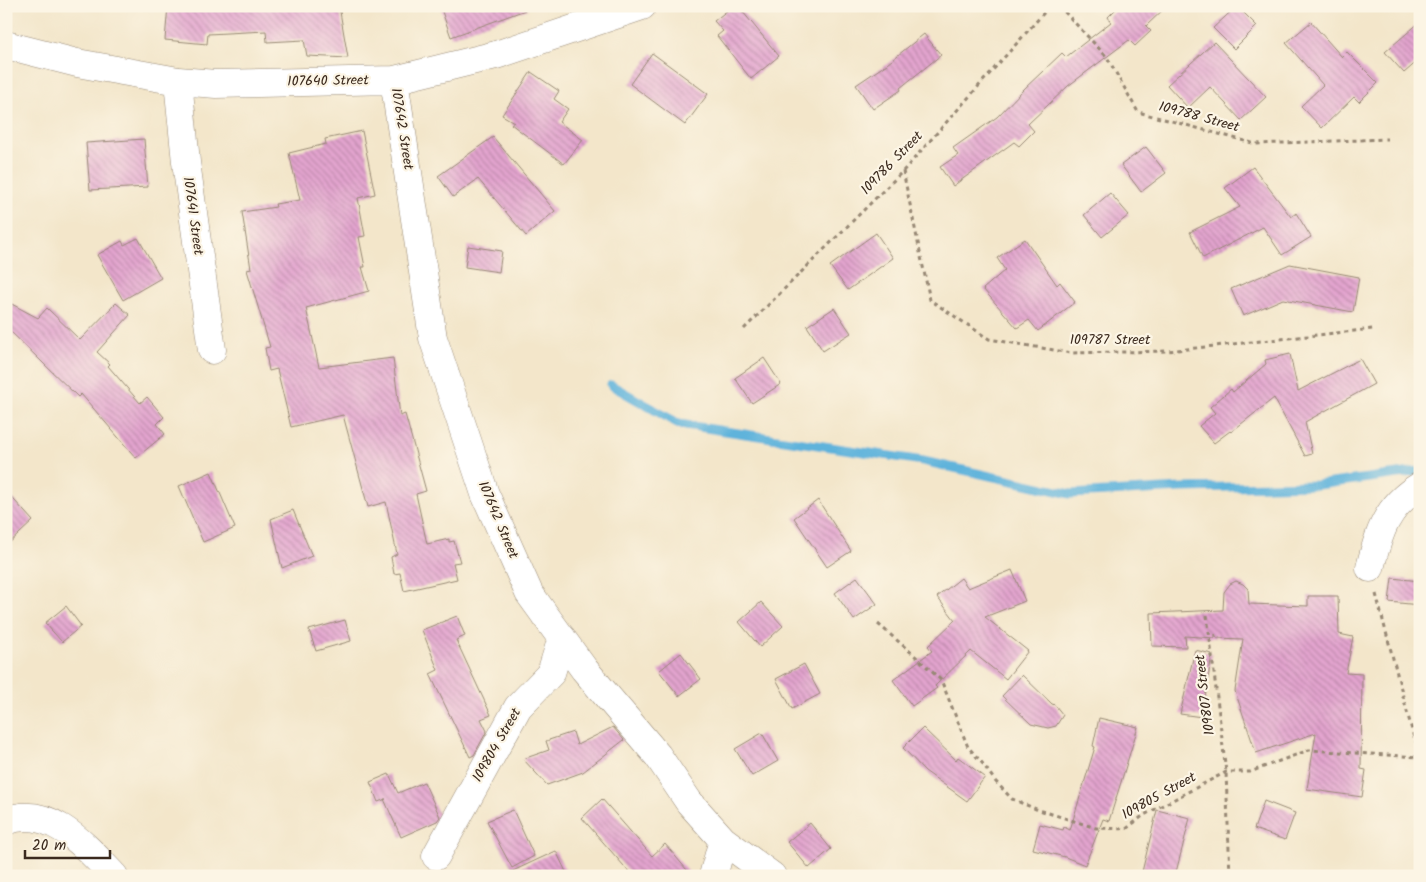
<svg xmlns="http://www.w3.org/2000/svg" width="1426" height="882" viewBox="0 0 1426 882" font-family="Kalam,sans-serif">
	<defs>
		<pattern id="building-back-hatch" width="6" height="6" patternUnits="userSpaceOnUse" patternTransform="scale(1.25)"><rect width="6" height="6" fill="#e3a4cf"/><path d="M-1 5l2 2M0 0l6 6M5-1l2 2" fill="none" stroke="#b986a7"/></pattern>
	</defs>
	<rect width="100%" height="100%" fill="#fcf5e5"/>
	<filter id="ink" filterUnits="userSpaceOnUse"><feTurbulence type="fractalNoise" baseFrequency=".02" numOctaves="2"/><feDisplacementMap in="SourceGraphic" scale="10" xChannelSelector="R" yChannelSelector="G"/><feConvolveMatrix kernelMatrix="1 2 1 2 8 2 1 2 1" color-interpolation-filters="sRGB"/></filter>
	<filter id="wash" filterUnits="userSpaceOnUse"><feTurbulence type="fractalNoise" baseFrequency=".0096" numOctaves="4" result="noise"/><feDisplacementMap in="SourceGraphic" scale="20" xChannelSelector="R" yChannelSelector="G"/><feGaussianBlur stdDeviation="1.12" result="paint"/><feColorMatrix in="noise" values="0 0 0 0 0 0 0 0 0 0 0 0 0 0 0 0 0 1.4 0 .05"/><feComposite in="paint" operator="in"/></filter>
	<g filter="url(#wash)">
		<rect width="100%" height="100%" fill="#f3e6ca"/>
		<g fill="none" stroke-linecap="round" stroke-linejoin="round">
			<!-- stream -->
			<path stroke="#5fb3db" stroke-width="9" d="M611 385 679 424 923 461 1070 494 1182 488 1317 485 1420 471"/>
		</g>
		<g id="blocks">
			<!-- building -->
			<path fill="url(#building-back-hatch)" d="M168 6H339L348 58 307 56 304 40 267 42 266 31 208 34 207 44 165 40Z
				M440 6H527L528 9 451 37Z
				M733 6H738L779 56 751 79 717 36 723 31 714 21Z
				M1119 6H1167L1146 26 1151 31 1135 46 1129 40 1068 86 1028 124 1034 131 1019 146 1014 142 953 186 940 167 958 155 953 148 997 117 1024 89 1062 53 1066 57 1111 22 1108 17Z
				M1237 6 1257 26 1234 49 1213 28Z
				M1311 22 1342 57 1347 52 1378 83 1359 102 1354 97 1322 128 1301 106 1323 85 1286 43Z
				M1420 22V59L1404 73 1385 52Z
				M924 34 941 55 900 88 901 90 873 109 856 85 887 64Z
				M1214 42 1266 97 1241 120 1210 87 1188 108 1167 85Z
				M652 53 708 94 685 125 630 84Z
				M531 72 559 91 554 99 568 109 559 122 583 140 564 164 511 124 514 122 502 115Z
				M362 131 375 194 358 198 365 236 359 237 365 267H362L369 291 306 308 319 367 393 358 400 416 405 414 426 491 416 494 427 544 449 539V542L454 541 460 562 453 563 457 579 404 591 400 573 394 574 391 557 397 554 386 502 368 507 343 415 291 427 277 369 269 371 265 348 270 347 247 270 251 269 242 212 276 207 275 204 300 200 289 153 326 144 325 139Z
				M493 137 555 211 526 236 478 179 453 197 438 176Z
				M144 139 148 187 90 190 86 143Z
				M1146 147 1166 173 1141 192 1121 165Z
				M1253 167 1291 217 1296 213 1311 237 1282 255 1263 227 1203 258 1190 232 1240 207 1225 188Z
				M1110 193 1129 215 1102 237 1084 215Z
				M876 233 893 258 848 290 830 266Z
				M138 238 161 278 123 300 97 255 122 241 124 245Z
				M1025 239 1057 285 1060 282 1075 302 1038 331 1029 320 1017 328 983 289 1005 270 997 258Z
				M468 246 502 251 499 272 465 267Z
				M1290 264 1359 277 1353 312 1283 299 1243 316 1231 289Z
				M6 301 38 318 47 308 80 340 116 303 130 315 97 352 110 364 108 366 140 403 147 397 164 417 157 424 165 434 136 458 81 394 78 397 6 327Z
				M834 308 851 333 823 351 807 326Z
				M1290 354 1298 391 1360 359 1374 384 1305 422 1312 454 1305 456 1274 398 1231 432 1230 431 1214 443 1199 426 1215 413 1210 407 1231 389 1233 392 1266 364 1265 360Z
				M764 358 781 384 752 403 735 378Z
				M211 472 235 528 203 542 179 486Z
				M6 491 33 521 6 546Z
				M818 500 851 551 827 567 794 518Z
				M293 510 312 556 282 568 271 519Z
				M1012 570 1025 601 985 617 1028 651 1006 679 971 651 935 686 937 688 912 706 893 680 932 651 928 646 955 620 937 597 961 578 968 588Z
				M857 577 877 604 854 620 835 593Z
				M1392 578 1420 581V605L1389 602Z
				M1236 581 1243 584 1248 589 1249 604 1308 606V596H1338L1339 634 1353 637 1346 673 1362 674 1361 769 1366 770 1362 797 1307 789 1316 733 1256 753 1235 691 1243 639 1217 638 1215 634V638L1185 636 1186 647 1152 646 1151 613 1223 610 1224 592 1230 584Z
				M761 602 783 626 760 647 739 622Z
				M66 606 81 626 62 642 45 623Z
				M457 616 465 636 456 640 491 715 481 719 487 731 474 755 470 757 430 674 438 670 422 630Z
				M345 620 351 641 316 651 309 630Z
				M1195 650 1212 654 1202 717 1180 714Z
				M681 653 701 679 679 696 659 671Z
				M804 664 820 694 792 709 776 679Z
				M1022 675 1052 704 1055 705 1063 715 1056 726 1048 728 1031 724 1002 696Z
				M1099 718 1138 727 1109 821 1103 819 1085 865 1065 857 1033 849 1040 824 1063 830 1064 827 1070 830 1095 747 1093 746Z
				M613 727 624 740 583 772 547 785 523 759 549 750 546 741 573 732 577 745Z
				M923 728 956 760 958 757 985 777 967 801 925 771 903 748Z
				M762 733 778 761 752 776 735 749Z
				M389 774 398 793 424 782 440 817 437 821 401 837 384 799H386L378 802 370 782Z
				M602 799 652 856 665 844 692 876H629L631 874 582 818Z
				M1264 801 1295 813 1285 840 1254 829Z
				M513 810 534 856 512 868 487 821Z
				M1157 810 1190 818 1175 876H1141Z
				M810 823 831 849 809 868 787 842Z
				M556 851 568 876H502Z"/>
		</g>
	</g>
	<g filter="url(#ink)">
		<use href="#blocks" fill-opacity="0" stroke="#978874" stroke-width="1"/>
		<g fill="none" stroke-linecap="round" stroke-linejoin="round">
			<defs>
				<path id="minor" d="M6 45 77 63 178 81 216 84 394 80 496 55 642 6
					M394 80 433 338 485 494 529 593 584 669 658 756 689 802 723 840 772 876
					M178 81 186 162 212 350
					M1370 568C1379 533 1386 506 1420 486
					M6 821C50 803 87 848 114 876
					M436 856 518 707 551 673 562 638
					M713 876 723 840"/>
			</defs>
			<!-- minor casing -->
			<use href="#minor" stroke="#978874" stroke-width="29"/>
			<!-- path -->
			<path stroke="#978874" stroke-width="3" stroke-dasharray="4 4" stroke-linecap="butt" d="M1059 6 1107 57 1138 112 1256 144 1387 139
				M903 171 930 300 989 339 1071 353 1168 351 1373 329
				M744 329 903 171 1050 6
				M1376 594 1414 738 1420 749
				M1207 615 1226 772 1230 876
				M878 624 913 654 941 680 968 747 983 764 995 781 1012 799 1036 809 1096 828 1126 829 1144 815 1226 772H1250L1309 750 1420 757"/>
			<!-- minor -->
			<use href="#minor" stroke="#fff" stroke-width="28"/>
		</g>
	</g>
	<g text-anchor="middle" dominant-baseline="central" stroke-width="4.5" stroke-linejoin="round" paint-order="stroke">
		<!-- street labels -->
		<g font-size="14" fill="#3b2a1e" stroke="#fcf5e5">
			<text transform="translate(328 81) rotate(-1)">107640 Street</text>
			<text transform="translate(1199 117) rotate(15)">109788 Street</text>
			<text transform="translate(402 129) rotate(81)">107642 Street</text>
			<text transform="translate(892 163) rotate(-46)">109786 Street</text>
			<text transform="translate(193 216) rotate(82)">107641 Street</text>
			<text x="1110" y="340">109787 Street</text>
			<text transform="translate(498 520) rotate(67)">107642 Street</text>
			<text transform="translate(1205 695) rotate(-97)">109807 Street</text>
			<text transform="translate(497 745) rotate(-60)">109804 Street</text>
			<text transform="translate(1159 796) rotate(-29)">109805 Street</text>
		</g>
	</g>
	<!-- margin -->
	<rect width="1426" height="882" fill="none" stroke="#fcf5e5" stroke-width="25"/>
	<!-- scale -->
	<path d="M25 850v8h85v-8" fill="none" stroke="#3b2a1e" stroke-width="2.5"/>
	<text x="32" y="850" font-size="15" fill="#3b2a1e" stroke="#fcf5e5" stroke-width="4" paint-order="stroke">20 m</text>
</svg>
